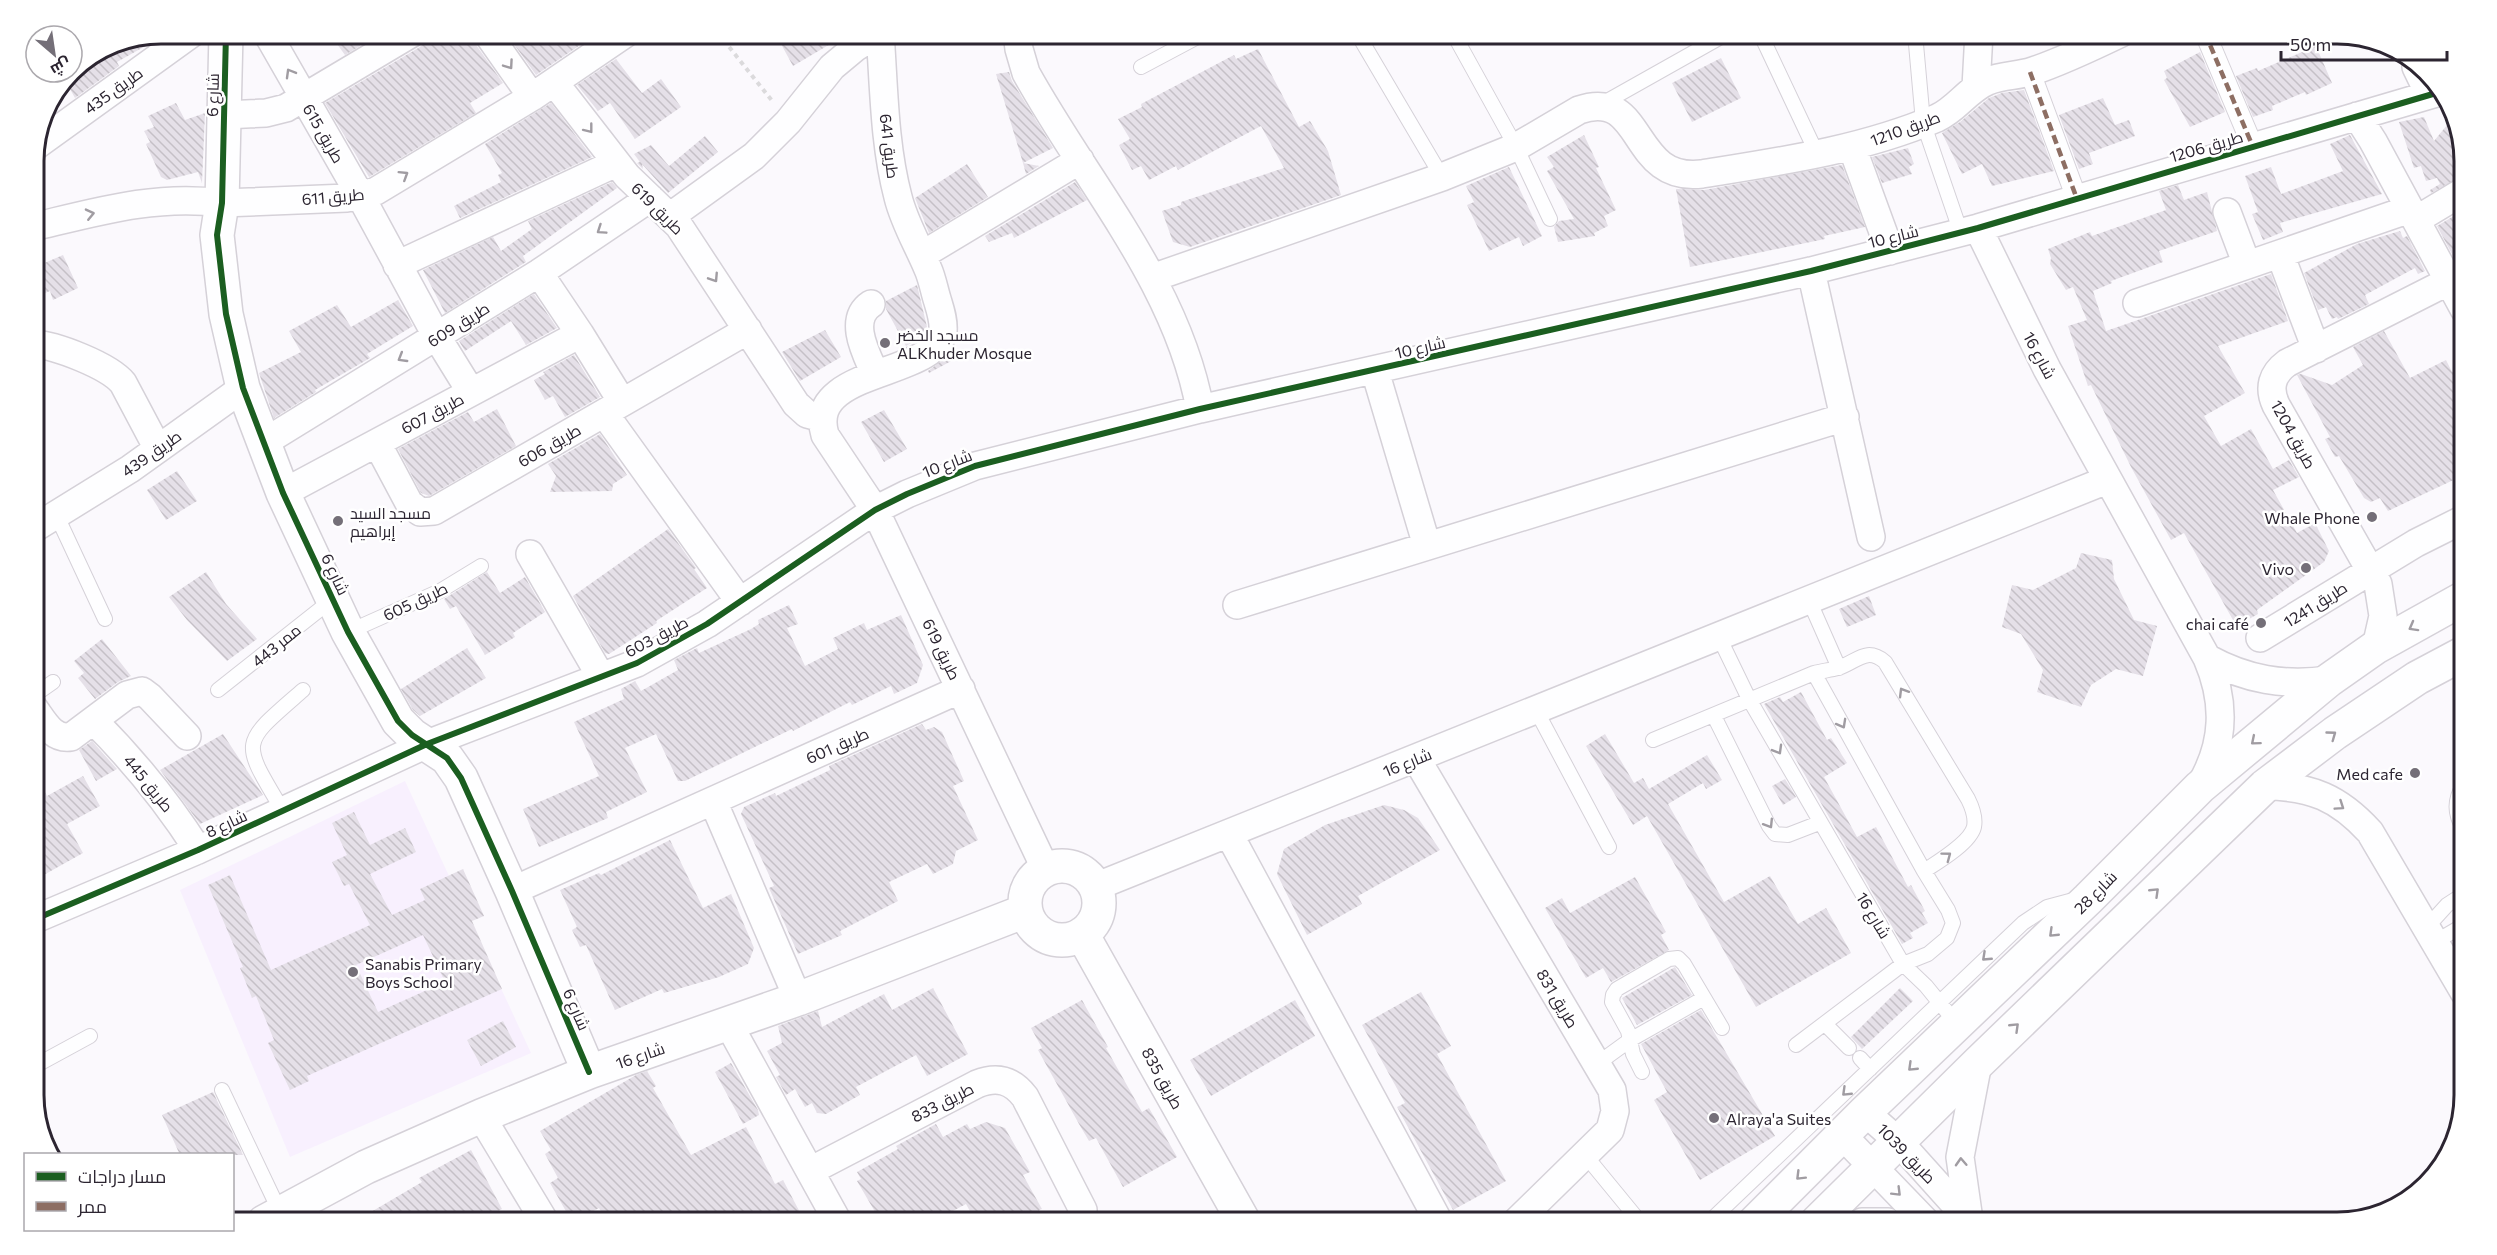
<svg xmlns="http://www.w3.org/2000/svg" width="2497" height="1255" viewBox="0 0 2497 1255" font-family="Commissioner,Cairo,sans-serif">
	<defs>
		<pattern id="building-back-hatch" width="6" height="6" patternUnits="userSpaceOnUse" patternTransform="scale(1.5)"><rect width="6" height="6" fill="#e5e0e8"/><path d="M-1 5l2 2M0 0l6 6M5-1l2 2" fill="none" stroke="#c5c0c7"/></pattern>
	</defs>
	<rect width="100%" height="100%" fill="#fbf9fd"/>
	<!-- built -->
	<path fill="#f8f0fe" d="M405 781 531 1053 290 1157 180 890Z"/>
	<!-- building -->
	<path fill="url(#building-back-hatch)" fill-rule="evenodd" d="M162 33 149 44 117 62 119 66 75 98 66 82V77L69 72H72V69L112 43Z
		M329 33H351L360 46 345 55Z
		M428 33H471L474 42 503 83 470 103 476 113 369 177 325 103 420 47 425 41Z
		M506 33H588L592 37 536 75Z
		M775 33H849L793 66Z
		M2316 46 2332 83 2306 95 2305 92 2272 106 2273 110 2253 117 2236 76 2257 68 2258 71Z
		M1258 49 1299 127 1310 121 1328 151 1341 195 1190 247 1173 242 1162 211 1181 205V202L1284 168 1261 126 1178 170 1176 166 1149 180 1141 166 1132 170 1119 145 1130 139 1118 119 1142 107 1141 104 1234 55 1236 59Z
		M2200 52 2225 112 2190 127 2164 80 2167 78 2164 71Z
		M1721 58 1741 98 1692 122 1672 83Z
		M616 59 642 93 661 79 681 107 635 139 610 103 598 111 577 85Z
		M1009 72 1012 81 1053 148 1023 163 996 74Z
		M2024 90 2054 171 1992 186 1982 164 1962 174 1942 133 1960 122 1989 98 2002 93Z
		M2103 98 2115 125 2129 120 2135 136 2089 153 2093 164 2079 169 2059 115Z
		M176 103 185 120 205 113 202 183 198 172 167 180 161 177 146 144 150 142 144 131 154 127 148 116Z
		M551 103 592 157 460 218 454 206 501 182 498 175 502 173 485 144Z
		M2424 117 2434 141 2452 119 2464 152V175L2431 193 2430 190 2440 184 2437 178 2426 181 2421 166 2414 168 2399 122Z
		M1584 135 1599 167 1596 168 1616 210 1604 216 1608 226 1594 233 1595 236 1558 242 1554 227 1559 221 1574 219 1547 171 1554 167 1547 157Z
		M2350 135 2382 194 2280 223 2283 232 2263 240 2252 214 2258 212 2245 176 2271 167 2281 194 2343 171 2330 144Z
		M705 136 718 152 668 193 642 164 643 169 637 163 640 162 634 154 651 145 669 166Z
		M1908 148 1914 164 1909 167 1912 174 1882 183 1872 157Z
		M1023 163 1039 166 1026 174Z
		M967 164 988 197 929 233 915 198Z
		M1842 165 1865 227 1824 236 1825 239 1690 267 1676 189 1704 190Z
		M1509 167 1542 236 1523 246 1519 237 1489 251 1467 205 1474 202 1466 186Z
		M612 182 617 188 523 256 526 262 445 313 423 270 493 237 501 251 532 229 528 221Z
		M1075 182 1087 200 1014 238 1012 233 989 242 985 236Z
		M2178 185 2184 200 2207 192 2217 231 2159 251 2163 262 2111 281 2112 283 2093 291 2106 331 2271 274 2288 321 2218 346 2245 393 2204 416 2221 446 2251 429 2273 469 2289 460 2299 477 2273 490 2297 533 2315 523 2329 551 2324 562 2257 610 2258 614 2242 623 2233 620 2184 533 2171 540 2131 467 2091 385 2088 386 2068 326 2087 320 2073 287 2066 290 2050 264 2051 258 2048 249 2090 232 2092 236 2166 210 2159 191Z
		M2464 210V250L2453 256 2437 226Z
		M2400 231 2403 238 2407 236 2425 271 2418 274 2415 268 2365 295 2369 304 2338 319 2337 317 2332 319 2326 307 2318 310 2304 273 2357 244Z
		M63 255 78 288 53 300 50 291 33 298V268Z
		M917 285 927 327 923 336 906 346 886 309V301Z
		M534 294 557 328 526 345 511 321 465 351 459 341Z
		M398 300 413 326 367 354 370 358 315 390 316 392 274 418 259 373 301 352 289 331 337 305 351 327Z
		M825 330 841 357 800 381 782 352Z
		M2384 331 2410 378 2446 360 2452 372 2464 367V475L2388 511 2380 498 2371 502 2364 498 2339 456 2335 457 2325 439 2330 437 2297 375 2301 374 2332 385 2363 365 2353 347Z
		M951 351 955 359 929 373 928 371 944 359Z
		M574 355 600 397 565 417 553 396 545 400 534 380 545 374 543 372Z
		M497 409 516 446 429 496 421 493 398 449 468 412 474 422Z
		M884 410 907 449 884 462 861 422Z
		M600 434 627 475 613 484 612 491 550 492 556 476 548 464Z
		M177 471 197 501 166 520 147 490Z
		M668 529 696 568 694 569 707 588 656 621 657 623 609 654 605 653 573 596Z
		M2081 553 2112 560 2114 579 2134 620 2157 626 2143 676 2116 669 2091 685 2081 707 2037 692 2043 670 2021 634 2002 627 2012 585 2033 590 2076 568Z
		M206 572 226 604 257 639 227 661 187 620 169 597Z
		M487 572 500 593 525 577 545 612 513 633 515 637 485 655 456 606 450 609 444 599Z
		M1869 596 1876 615 1847 627 1839 609Z
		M789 605 798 624 787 628 805 666 838 649 833 638 864 623 867 630 901 615 923 665 917 683 894 694 891 686 852 705 850 702 793 731 792 729 685 781H678L656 734 625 748 647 792 606 812 608 818 539 847 523 809 599 776 574 722 624 699 621 689 635 681 641 691 678 670 674 660 697 648 699 653 751 629 759 624 758 620Z
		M102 639 131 676 118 682 95 699 78 678 84 673 74 661Z
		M467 648 486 678 420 716 413 710 401 689Z
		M1801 692 1827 740 1831 738 1847 763 1824 777 1857 837 1876 827 1908 887 1911 885 1925 911 1922 913 1928 923 1910 933 1913 938 1902 944 1764 704 1780 697 1783 702Z
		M922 724 926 730 934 727 942 732 964 781 953 786 978 840 956 851 953 864 933 874 927 864 889 882 898 901 840 931 842 935 798 954 769 888 774 886 741 814 744 807 775 793 776 796 830 770 829 766Z
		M223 734 263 795 200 824 160 770Z
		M1605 734 1634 783 1643 778 1649 789 1707 755 1722 780 1706 789 1703 783 1668 804 1724 902 1770 876 1798 924 1826 908 1851 953 1756 1007 1647 816 1633 825 1586 746Z
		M92 741 117 769 96 781 79 750Z
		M33 770 47 796 83 776 100 806 67 824 83 853 33 881Z
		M1785 779 1796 797 1783 805 1772 786Z
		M1384 805 1404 810 1418 818 1440 850 1358 896 1362 904 1307 935 1277 874 1284 849 1325 825Z
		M354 812 370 845 405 828 416 852 370 874 392 915 425 900 420 889 463 869 484 916 472 921 502 989 307 1076 309 1081 290 1090 268 1043 274 1040 256 996 252 998 240 968 243 967 208 885 230 875 271 970 370 925 349 884 344 886 332 862 347 855 332 823ZM423 935 445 982 378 1012 356 965Z
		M670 840 703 908 731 894 754 948 748 964 719 977 664 993 662 989 615 1010 586 945 580 947 572 930 577 927 560 890 599 873 601 875Z
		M1635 877 1666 932 1661 935 1669 950 1611 982 1603 968 1586 978 1545 908 1562 898 1570 913Z
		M1675 967 1692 995 1637 1025 1622 998Z
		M933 988 968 1054 927 1076 916 1055 856 1087 860 1095 826 1114 817 1113 812 1103 805 1107 795 1089 786 1095 776 1077 780 1075 767 1051 782 1043 778 1026 818 1011 822 1027 884 994 892 1010Z
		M1900 988 1913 1001 1862 1049 1851 1037Z
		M1421 992 1451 1046 1437 1054 1506 1181 1453 1210 1397 1107 1405 1103 1362 1025Z
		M1082 1000 1108 1047 1106 1048 1142 1112 1149 1108 1177 1157 1123 1187 1096 1138 1089 1141 1079 1124 1038 1050 1042 1048 1031 1028Z
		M1295 1000 1315 1036 1211 1096 1190 1060Z
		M1701 1010 1775 1136 1700 1180 1654 1100 1667 1092 1641 1044Z
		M503 1021 516 1047 481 1066 467 1040Z
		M731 1063 758 1110 759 1115 743 1124 715 1072Z
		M647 1071 656 1086 653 1088 691 1155 746 1127 775 1184 783 1180 805 1222H607L599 1208 572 1222 550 1183 558 1178 545 1154 551 1150 540 1131 636 1075Z
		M213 1092 243 1155H180L162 1115Z
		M986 1122 1005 1128 1030 1172 1023 1175 1042 1209 1039 1210 1045 1222H976L966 1204 932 1222H881L857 1181 861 1179 857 1172 898 1149 896 1146 936 1124 943 1137 967 1124 970 1129Z
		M471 1150 502 1209 477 1222H354L422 1182 419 1178Z"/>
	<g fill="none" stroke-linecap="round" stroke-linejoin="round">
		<defs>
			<path id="service" d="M1357 33 1442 177
				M1453 33 1516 147 1550 219
				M1760 33 1818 156
				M1915 33 1923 122 1961 233
				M1141 67 1205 33
				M1600 105 1728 33
				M56 514 105 619
				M1809 600 1839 668
				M348 632 440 591 481 566
				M1719 637 1749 699 1903 964 1926 986 1957 1024
				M218 690 333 599
				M33 696 53 682
				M1536 710 1609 847
				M1714 716 1769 826 1775 834 1788 835 1819 823
				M1653 740 1814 673C1822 671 1830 670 1838 668 1857 662 1866 646 1885 662L1968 799C1972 807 1976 817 1974 827 1970 843 1938 862 1924 871L1814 673
				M2464 784C2454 800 2454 813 2464 830
				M283 811C240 739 240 745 303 690
				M2427 927 2447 905 2464 894
				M2435 942 2464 925
				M1825 1024 1849 1048
				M1796 1045 1903 964 1928 954 1947 938 1953 923 1948 910 1924 871
				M1860 1058 1870 1069
				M1597 1064 1630 1040 1704 998
				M33 1067 90 1036
				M1642 1072 1633 1054 1628 1031 1612 1002 1613 995 1617 989 1669 959 1678 958 1684 964 1722 1028
				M222 1090 280 1212
				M1585 1155 1640 1222
				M1709 1222 2023 923 2047 907 2077 899"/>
			<path id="pedestrian" d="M2205 33 2253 147
				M2030 72 2077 199"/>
			<path id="minor" d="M267 33 361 197 437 337 471 392
				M487 33 532 97
				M880 33C884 87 884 144 898 197 904 222 918 245 928 269 932 278 934 289 937 299 940 309 944 320 943 331 937 378 805 367 825 435L875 510 1046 870
				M1017 33 1019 49 1026 73C1086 182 1177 283 1200 409
				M2416 67 2429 94
				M554 82 627 176 679 226 796 404 807 414 822 418
				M1976 87 1979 33
				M225 115 266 113 286 108 412 33
				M2357 116 2373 141 2464 309
				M34 147 192 33
				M1852 147 1890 251
				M2227 212 2247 265
				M671 216 754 156 788 122 832 67 856 47 878 33
				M2416 220 2464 191
				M33 227C96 212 156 194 222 203L347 198 376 191 532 97 626 33
				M1978 228 2047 369 2207 658C2226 702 2225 743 2201 784
				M2280 254 2316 349
				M922 255 1080 160
				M397 265 616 163
				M1811 271 1871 537
				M539 273 580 334 622 402
				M1152 278 1442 177 1516 147 1579 110C1646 87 1629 183 1702 174 1783 161 1861 150 1937 118 1957 109 1968 89 1988 81 2002 75 2019 76 2033 71 2063 61 2092 47 2121 33
				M2137 303 2410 209
				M871 304C847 320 867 355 875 374
				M33 344C56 345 109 366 123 383L158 449
				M1375 371 1427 546
				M604 413 740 602
				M263 443 539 273 650 198
				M377 443 409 503 420 512 434 511 748 330
				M283 493 580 334
				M33 529 130 469 243 388
				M530 554 601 677
				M1237 605 1845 417
				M2260 638 2416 543 2464 519
				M2376 647 2383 616 2378 584 2276 405C2268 388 2272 374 2287 363L2449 281
				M2207 658C2247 680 2284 686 2329 680
				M33 707C43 720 52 740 71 737L127 695 142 691 150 697 187 736
				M94 721C134 761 168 803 198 850
				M1416 758 1612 1090 1615 1111 1610 1130 1516 1222
				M2265 786C2311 786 2339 798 2370 832L2464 992
				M713 801 798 999
				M1229 834 1439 1222
				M1095 887 2107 480
				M512 891 961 689
				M33 920 198 850 427 744 637 663 707 624 875 510 907 494 975 466 1200 409 1811 271 1978 228 2443 91
				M728 1023 838 1222
				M1865 1112 1899 1142 1970 1221
				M481 1116 545 1222
				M1842 1135 1926 1222
				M810 1171 977 1084C997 1076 1012 1080 1025 1097L1083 1210
				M1969 1220 1960 1157 1978 1063
				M1862 1222H1888"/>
			<path id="tertiary" d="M226 33 222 203 217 235 226 314 243 388 283 493 348 632 398 721 412 735 447 758 461 778 512 891 589 1072
				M1025 903a37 37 0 1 1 74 0a37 37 0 1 1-74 0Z
				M1082 934 1244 1222
				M264 1222 366 1167 481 1116 589 1072 798 999 1025 911"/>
			<path id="secondary" d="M1755 1222 1865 1112 2088 899 2200 787 2329 680 2376 647 2464 598
				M1817 1222 1978 1063 2265 786 2335 733 2417 678 2464 653"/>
		</defs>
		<!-- service casing -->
		<use href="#service" stroke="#d5d1d8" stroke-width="16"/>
		<!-- pedestrian casing -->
		<use href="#pedestrian" stroke="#d5d1d8" stroke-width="22"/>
		<!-- minor casing -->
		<use href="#minor" stroke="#d5d1d8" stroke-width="30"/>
		<!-- tertiary casing -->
		<use href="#tertiary" stroke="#d5d1d8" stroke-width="36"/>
		<!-- secondary casing -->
		<use href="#secondary" stroke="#d5d1d8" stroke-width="36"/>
		<!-- path -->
		<path stroke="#dbdadc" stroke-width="4" stroke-dasharray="4.5 4.5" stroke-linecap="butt" d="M718 33 773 102"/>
		<!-- service -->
		<use href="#service" stroke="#fefeff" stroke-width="14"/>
		<!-- pedestrian -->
		<use href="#pedestrian" stroke="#fefeff" stroke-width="20"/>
		<!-- minor -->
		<use href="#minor" stroke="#fefeff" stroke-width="27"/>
		<!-- tertiary -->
		<use href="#tertiary" stroke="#fefeff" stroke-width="33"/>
		<!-- secondary -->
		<use href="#secondary" stroke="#fefeff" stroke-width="33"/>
		<!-- quiet -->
		<path stroke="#8d6e63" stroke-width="4.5" stroke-dasharray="9 4.5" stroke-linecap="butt" d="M2205 33 2253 147
			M2030 72 2077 199"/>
		<defs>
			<path id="cycleway" d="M226 33 222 203 217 235 226 314 243 388 283 493 348 632 398 721 412 735 447 758 461 778 512 891 589 1072
				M33 920 198 850 427 744 637 663 707 624 875 510 907 494 975 466 1200 409 1811 271 1978 228 2443 91"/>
		</defs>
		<!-- cycleway casing -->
		<use href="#cycleway" stroke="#fff" stroke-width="10"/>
		<!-- cycleway -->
		<use href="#cycleway" stroke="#1b5e20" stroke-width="6"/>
	</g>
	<!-- one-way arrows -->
	<defs><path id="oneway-chevron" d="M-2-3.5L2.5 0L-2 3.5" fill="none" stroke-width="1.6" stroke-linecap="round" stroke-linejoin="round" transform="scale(1.5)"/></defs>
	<g stroke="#a09ca2">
		<use href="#oneway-chevron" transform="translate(509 65) rotate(55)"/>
		<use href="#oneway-chevron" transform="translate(290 73) rotate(-120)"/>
		<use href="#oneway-chevron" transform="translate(589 129) rotate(52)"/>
		<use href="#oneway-chevron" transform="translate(404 175) rotate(-32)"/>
		<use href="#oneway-chevron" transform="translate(90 214) rotate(-13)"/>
		<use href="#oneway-chevron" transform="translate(601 230) rotate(146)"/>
		<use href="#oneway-chevron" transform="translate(714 278) rotate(57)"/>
		<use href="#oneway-chevron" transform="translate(402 358) rotate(149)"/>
		<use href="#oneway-chevron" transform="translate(2413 627) rotate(151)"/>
		<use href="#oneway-chevron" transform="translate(1903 692) rotate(-121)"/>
		<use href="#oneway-chevron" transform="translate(1842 724) rotate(61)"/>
		<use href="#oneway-chevron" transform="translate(2332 735) rotate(-36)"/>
		<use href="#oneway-chevron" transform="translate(2255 741) rotate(140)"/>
		<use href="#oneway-chevron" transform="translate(1778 750) rotate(60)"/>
		<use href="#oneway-chevron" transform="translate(2340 806) rotate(34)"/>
		<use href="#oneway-chevron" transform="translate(1769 824) rotate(58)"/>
		<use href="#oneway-chevron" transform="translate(1947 856) rotate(-37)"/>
		<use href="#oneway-chevron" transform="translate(2155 892) rotate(-44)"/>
		<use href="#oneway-chevron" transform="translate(2053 933) rotate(136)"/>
		<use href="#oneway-chevron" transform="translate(1986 957) rotate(137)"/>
		<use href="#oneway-chevron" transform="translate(2015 1027) rotate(-44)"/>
		<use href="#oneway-chevron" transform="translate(1912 1067) rotate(136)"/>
		<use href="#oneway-chevron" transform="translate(1846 1092) rotate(136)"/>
		<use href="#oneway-chevron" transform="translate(1961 1162) rotate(-93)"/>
		<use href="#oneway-chevron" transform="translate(1800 1176) rotate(135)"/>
		<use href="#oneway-chevron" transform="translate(1897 1192) rotate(45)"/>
	</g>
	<!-- markers -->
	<g fill="#746f78" stroke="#fff" stroke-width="2">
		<circle cx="885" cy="343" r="6"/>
		<circle cx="2372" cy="517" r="6"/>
		<circle cx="338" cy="521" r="6"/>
		<circle cx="2306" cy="568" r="6"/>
		<circle cx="2261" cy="623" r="6"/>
		<circle cx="2415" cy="773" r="6"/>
		<circle cx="353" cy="972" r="6"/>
		<circle cx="1714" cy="1118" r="6"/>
	</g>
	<g text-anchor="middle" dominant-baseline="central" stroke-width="5" stroke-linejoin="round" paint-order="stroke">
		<!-- street labels -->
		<g font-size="16" fill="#2c2531" stroke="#fff">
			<text transform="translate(113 90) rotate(-36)">طريق 435</text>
			<text transform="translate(212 95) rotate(-89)">شارع 6</text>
			<text transform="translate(1905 128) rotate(-20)">طريق 1210</text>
			<text transform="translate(324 133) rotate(60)">طريق 615</text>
			<text transform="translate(890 146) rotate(83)">طريق 641</text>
			<text transform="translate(2206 146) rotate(-16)">طريق 1206</text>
			<text transform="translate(333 196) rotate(-5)">طريق 611</text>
			<text transform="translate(658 208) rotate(45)">طريق 619</text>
			<text transform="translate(1893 236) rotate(-14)">شارع 10</text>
			<text transform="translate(458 324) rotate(-32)">طريق 609</text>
			<text transform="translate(1420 347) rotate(-13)">شارع 10</text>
			<text transform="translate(2040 355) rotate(62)">شارع 16</text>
			<text transform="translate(432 413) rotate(-28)">طريق 607</text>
			<text transform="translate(2294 434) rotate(61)">طريق 1204</text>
			<text transform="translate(549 445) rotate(-30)">طريق 606</text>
			<text transform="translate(151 453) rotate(-35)">طريق 439</text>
			<text transform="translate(947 463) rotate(-21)">شارع 10</text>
			<text transform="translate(336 574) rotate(65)">شارع 6</text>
			<text transform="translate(415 601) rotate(-25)">طريق 605</text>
			<text transform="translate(2315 604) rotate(-32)">طريق 1241</text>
			<text transform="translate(656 636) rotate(-28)">طريق 603</text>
			<text transform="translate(276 645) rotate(-39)">ممر 443</text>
			<text transform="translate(942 649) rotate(64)">طريق 619</text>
			<text transform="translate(837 745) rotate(-24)">طريق 601</text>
			<text transform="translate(1407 762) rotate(-22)">شارع 16</text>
			<text transform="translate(149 783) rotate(51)">طريق 445</text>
			<text transform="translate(226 823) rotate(-25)">شارع 8</text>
			<text transform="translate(2095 892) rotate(-45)">شارع 28</text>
			<text transform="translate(1874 915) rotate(59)">شارع 16</text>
			<text transform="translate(1558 998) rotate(59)">طريق 831</text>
			<text transform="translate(577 1009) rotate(67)">شارع 6</text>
			<text transform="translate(640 1055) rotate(-19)">شارع 16</text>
			<text transform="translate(1163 1078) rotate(61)">طريق 835</text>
			<text transform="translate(942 1102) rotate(-27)">طريق 833</text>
			<text transform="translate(1907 1153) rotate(46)">طريق 1039</text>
		</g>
		<!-- poi labels -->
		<g font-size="16" fill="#2c2531" stroke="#fff" text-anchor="start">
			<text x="897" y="334">مسجد الخضر<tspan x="897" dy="18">ALKhuder Mosque</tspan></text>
			<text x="350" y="512">مسجد السيد<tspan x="350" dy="18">إبراهيم</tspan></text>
			<text x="2360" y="517" text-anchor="end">Whale Phone</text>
			<text x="2294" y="568" text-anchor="end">Vivo</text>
			<text x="2249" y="623" text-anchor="end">chai café</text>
			<text x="2403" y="773" text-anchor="end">Med cafe</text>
			<text x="365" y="963">Sanabis Primary<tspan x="365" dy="18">Boys School</tspan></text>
			<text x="1726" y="1118">Alraya'a Suites</text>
		</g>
	</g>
	<!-- crop -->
	<path d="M0 0H2497V1255H0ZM161 44H2337A117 117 0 0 1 2454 161V1095A117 117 0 0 1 2337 1212H161A117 117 0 0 1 44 1095V161A117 117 0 0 1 161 44Z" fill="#fff" fill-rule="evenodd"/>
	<path fill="none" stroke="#2c2531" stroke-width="3" d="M161 44H2337A117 117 0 0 1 2454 161V1095A117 117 0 0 1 2337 1212H161A117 117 0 0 1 44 1095V161A117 117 0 0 1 161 44Z"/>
	<!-- legend -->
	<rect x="24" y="1153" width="210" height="78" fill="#ffffff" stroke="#aba8ad" stroke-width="1.5"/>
	<rect x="36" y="1172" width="30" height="9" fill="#1b5e20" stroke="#aba8ad" stroke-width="1.5"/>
	<text x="78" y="1183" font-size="18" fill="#2c2531">مسار دراجات</text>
	<rect x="36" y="1202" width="30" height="9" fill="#8d6e63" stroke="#aba8ad" stroke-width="1.5"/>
	<text x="78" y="1213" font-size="18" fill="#2c2531">ممر</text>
	<!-- north arrow -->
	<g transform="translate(54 54) rotate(151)"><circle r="28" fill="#ffffff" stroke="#aba8ad" stroke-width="1.5"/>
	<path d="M0-4.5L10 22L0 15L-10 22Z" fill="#746f78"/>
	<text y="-9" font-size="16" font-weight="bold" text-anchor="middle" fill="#2c2531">ش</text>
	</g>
	<!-- scale -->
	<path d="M2281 51v9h166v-9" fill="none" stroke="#2c2531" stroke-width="3"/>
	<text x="2290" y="51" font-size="18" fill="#2c2531" stroke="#ffffff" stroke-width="4.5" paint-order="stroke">50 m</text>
</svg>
